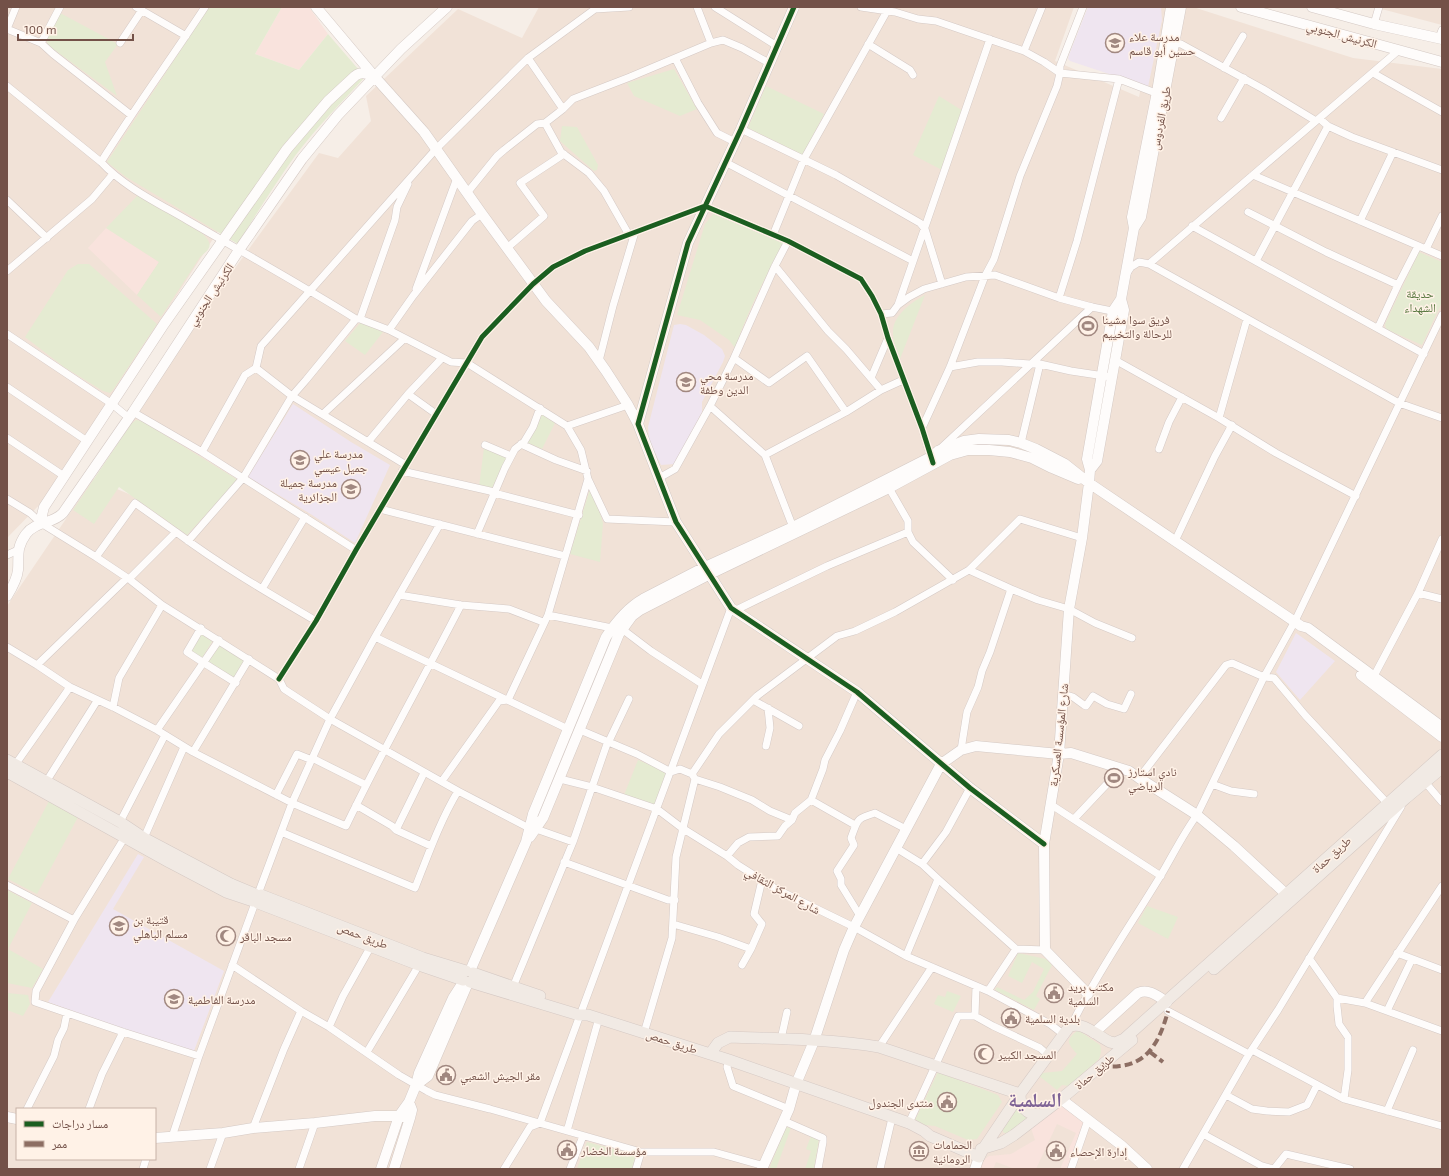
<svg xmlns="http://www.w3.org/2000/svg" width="1449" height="1176" viewBox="0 0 1449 1176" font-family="'Exo 2','Noto Naskh Arabic',sans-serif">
	<rect width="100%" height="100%" fill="#f6eee7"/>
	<!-- residential -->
	<path fill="#f1e2d7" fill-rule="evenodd" d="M7 7H201L231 211 46 498 7 538Z
		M539 7H1074L1055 61 1139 97 1157 7H1193L1353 58 1442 69V1169H7V606L93 479 179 515 207 476 129 427 219 290 319 153 338 158 371 121 366 96 458 9 522 38ZM17 1109H155V1159H17Z
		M1374 7H1442V25Z"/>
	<!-- commercial -->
	<path fill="#f9e3dd" d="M282 7H309L328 34 299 70 255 54Z
		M106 228 159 262 137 295 88 248Z
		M1062 1105 1085 1122 1068 1169H1060L1076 1133 1057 1124 1036 1169H1015L996 1162 993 1169H980L985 1159 989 1156 1011 1154 1035 1140 1031 1128Z"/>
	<!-- education -->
	<path fill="#efe5f0" d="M1088 7H1161L1162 20 1148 87 1070 61 1068 59 1069 55Z
		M680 324 686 325 704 335 722 349 725 356 723 362 702 402V412L675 464 661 465 649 440 648 427 674 325Z
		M293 404 351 442 390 465 355 543 309 513 248 477Z
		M1296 633 1335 661 1300 700 1276 672Z
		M138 854 144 857 113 909 224 971 194 1051 116 1027 48 1002Z"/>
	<!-- green -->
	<path fill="#e5ebd2" d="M209 7H282L255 54 299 70 328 34 365 77C341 103 316 128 295 156 275 184 256 214 238 244L126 177 107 162Z
		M60 13 118 44 105 62 117 96 48 45 47 42V38Z
		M674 69 697 109 680 116 634 96 627 83Z
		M766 86 824 114 803 155 748 128Z
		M939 96 963 111 942 170 913 155Z
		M562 126 577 127 598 165 597 170 594 171 560 141Z
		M139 194 203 234C214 245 210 249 200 257L161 317 137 295 159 262 106 228Z
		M714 213 785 242C765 276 748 311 735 348L729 340 700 320 677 315 705 224Z
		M1419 252 1442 262V302L1422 345 1386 329 1385 324Z
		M78 264H89L157 324 113 390 110 393 103 391 64 367 25 337 68 270Z
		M925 295 900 359C897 350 893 341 893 332 893 315 912 302 925 295Z
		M361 322 383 332 365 355 345 341Z
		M543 413 555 423 542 449 526 442Z
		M136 420 142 421 238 480 187 535 119 487 94 524 73 510 131 424Z
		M484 448 507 458 492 488 479 486Z
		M590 489 599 510 603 523 600 562 570 554Z
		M200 632 213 640 202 658 189 650Z
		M218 644 246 662 235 680 207 662Z
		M638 760 669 773 655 808 624 795Z
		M49 801 78 817 37 894 8 879Z
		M7 890 32 903 8 949 43 969 32 988 7 983Z
		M1147 906 1178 917 1168 939 1138 923Z
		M1018 953 1046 959 1052 965 1036 996 1040 999 1034 1010 995 990 997 987 1024 1000 1033 992 1044 969 1032 962 1022 983 1008 976Z
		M947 991 961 996 953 1012 934 1004 938 995 945 997Z
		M7 993 28 995 30 1004 23 1016 7 1010Z
		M1078 1030 1100 1045C1102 1050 1101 1053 1099 1059L1069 1086 1062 1085 1057 1090 1039 1076 1042 1073 1062 1071 1077 1054C1067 1042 1065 1041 1078 1030Z
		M938 1072 998 1095 1002 1102 977 1139 968 1140 935 1126 925 1125 915 1120Z
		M1019 1104 1031 1117 1007 1134 1003 1132V1128Z
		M786 1127 791 1128 776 1169H769Z
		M811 1136 819 1139 814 1169H805L811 1151 806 1149Z
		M587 1142 636 1155 632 1169H577Z"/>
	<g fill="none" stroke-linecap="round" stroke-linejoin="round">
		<defs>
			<path id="street" d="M136 7 186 36
				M715 7 777 46
				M861 7 895 12 918 19 936 21 1024 51 1044 62 1060 73 1057 86 1020 176 994 259 985 276 950 367 922 428
				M1083 7 1060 66V73L1119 79 1161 95
				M1374 24 1379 7
				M7 29 41 43 53 54 131 115
				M7 29 16 7
				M1439 38 1442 30
				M41 43 60 7
				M120 43 142 10
				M711 43 723 40 742 48 769 63
				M1174 43 1181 44 1263 89 1316 121
				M868 44 910 70 913 75
				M1024 51 1042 7
				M528 58 563 109
				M675 58 698 103 717 133 735 142
				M1224 68 1243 36
				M1373 73 1442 112
				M7 86 101 162C124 187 158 203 187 220 244 253 300 284 356 319H360L389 330 451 362 467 363 567 426 581 450 588 479 607 519 676 522
				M1221 118 1244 78
				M1320 119 1328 126 1352 137 1442 170
				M741 129 836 175 920 223 925 229 942 284
				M101 162C134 109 171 59 205 7
				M725 162 913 261
				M1253 175 1442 256
				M467 193 497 156 504 150 537 124 545 123
				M7 200 47 238
				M1248 212 1326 252 1398 285 1418 246
				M1360 221 1393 152
				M1192 226 1424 354
				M629 235 604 191 589 173 561 152 545 123 563 109 573 99 630 77 711 43 697 7
				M773 235 804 159 887 11
				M507 248 544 216 520 183 564 154
				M1426 249 1442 216
				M1256 261 1328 126
				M1149 264 1399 50
				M775 266 828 331 846 349 881 390
				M7 271 92 199 113 174
				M1127 273 1131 267 1139 262 1149 264 1399 403 1442 418
				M416 289 457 178
				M1059 298 1077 241 1119 79
				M898 305 990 39
				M881 314 892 313 898 305 909 297 924 289 966 277 995 275 1059 298 1092 307 1117 312
				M360 319 395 220 397 207 408 184
				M1378 328 1398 285
				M389 330 413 296 472 221 482 214
				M7 334 112 404 129 418
				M734 358 769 383 807 356 846 412
				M1115 360 1219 418 1276 453 1356 496
				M599 361 613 306 635 232
				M950 367 978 362H1002L1030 364H1040L1071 371 1111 377
				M871 378 888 338
				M7 387 87 441
				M710 406 765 455 794 530
				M133 412 202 452 356 550
				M323 414 404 339
				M436 414 408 394 442 358
				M1219 418 1247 319
				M567 426 628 405
				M7 438 64 476
				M368 442 408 394
				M1021 443 1040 364
				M521 444 556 460 587 471
				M485 445 511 456
				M941 448 1092 307
				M1159 449 1169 422 1182 397
				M202 452 245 375 256 368
				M765 455 846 412 881 390 903 380
				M406 465 292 396 256 368 261 346 436 149 528 58 595 9 629 7
				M402 471 490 491 494 493 579 515
				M659 478 675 469 710 406 734 358 775 266 788 241
				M889 488 908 521V532L913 542 953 580
				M7 499 30 513 41 523 96 557 129 579 162 605 279 679 284 689 330 719 458 791 529 828
				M380 509 565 556
				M176 532C220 565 268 593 316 621
				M477 534 505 468 515 449 524 442 533 427 540 408
				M188 541 243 478 292 396 306 380 356 319
				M1175 541 1215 456 1232 425
				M7 555 18 550
				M96 557 135 503 176 532 129 579
				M969 570 1011 589 1038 600 1069 609 1095 623 1132 638
				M262 589 305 517
				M1418 593 1442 599
				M399 595 461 605 509 609 543 622
				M736 610 827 566 908 532
				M548 615 612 628
				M201 628 187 652 204 663 236 683
				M622 629 651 651 702 684
				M375 637 568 729
				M7 647 37 665 70 687 113 707 157 730 193 752 292 803 346 826C382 751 423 679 461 605
				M37 665 127 578
				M1374 676 1418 593 1442 539
				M279 679 316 621 356 550 482 337 533 284 553 267 585 251 705 206 788 241 861 279 872 296 881 314 888 338 922 428 932 461
				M1063 694 1073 697 1084 705 1086 706 1093 696 1107 704 1124 709 1131 694
				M753 700 799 726
				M113 707 119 678 162 605
				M157 730 219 640
				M580 730 637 754 671 772 680 769 692 774 719 734 757 696 837 636 855 631 895 612 969 570 1020 519 1082 538
				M609 741 629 699
				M766 746 770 728 768 708
				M961 750 967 712 978 687 982 671 990 652 1011 589
				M193 752 249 659
				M312 758 366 785
				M15 765 70 687
				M1139 778 1226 665 1232 663 1264 677 1274 678 1305 715 1388 804
				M560 779 592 787 657 809 682 828 727 856 738 865 776 889 854 927 906 956 988 991 1050 1024 1063 1034
				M695 779 720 787 752 800 770 811 792 820 795 813 811 800 855 825
				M442 781 499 701 508 700 548 615 588 479
				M46 782 97 701
				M1425 782 1442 802
				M1212 784 1231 791 1254 794
				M276 795 297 754 312 760
				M811 800 823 769 825 760 840 731 857 692
				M1050 804 1161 876
				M356 805 392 826 396 830 424 773
				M1074 819 1121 769
				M120 822 165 735
				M536 829 573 842
				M396 830 431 846
				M281 832 415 888C428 855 440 821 458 791
				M125 837 74 920 36 991 35 1002 123 1032 199 1056
				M144 838 184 747
				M896 848 922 864 938 879 1016 949
				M727 856 738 843 749 837 778 836 785 826 792 820
				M564 862 668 900H675
				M922 864 946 832 970 788
				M7 885 74 920
				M258 894 292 803 330 719 375 637 440 524
				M860 916 841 885V879L837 871 854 845 851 838C858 820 855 819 875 813L906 829
				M673 924 718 937 751 949 762 924 754 914 762 880
				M1397 953 1442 970
				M906 956 938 879
				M1309 958 1337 998V1006L1339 1024 1348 1037V1070L1344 1099
				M232 965 301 1011 329 1027 399 1075 427 1091 435 1095 490 1109 641 1152H714L764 1166
				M742 965 751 949
				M976 986 975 1016 993 1026 1040 1048 1049 1056
				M513 987 573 842 608 741
				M988 991 1016 949 1045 950
				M1337 998 1365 1003 1442 1031
				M1365 1003 1442 886
				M1168 1011 1249 1054
				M1387 1011 1412 959
				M1074 1025V1020C1099 970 1132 923 1161 875 1173 855 1183 834 1197 815L1264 677 1295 621 1442 315
				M329 1027 343 996 371 946
				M644 1033 672 938 676 857 695 779 692 774
				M781 1039 787 1012
				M879 1047 932 967
				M1252 1050 1344 1099 1442 1126
				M367 1052 419 965
				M729 1060 727 1067 733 1086 789 1109
				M1226 1095 1252 1109 1267 1111 1289 1112 1307 1105 1317 1085
				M27 1109 54 1056 58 1040 64 1028 67 1013
				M89 1109 102 1074 123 1032
				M1387 1111 1413 1050
				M784 1121 823 1138V1142L818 1169
				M909 1123 958 1016H975
				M253 1128 284 1049 301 1011
				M567 1131 599 1018
				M1203 1134 1262 1166 1274 1169 1286 1154 1350 1169
				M172 1137 199 1056 255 903
				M143 1169 146 1159
				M210 1169 223 1133
				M299 1169 315 1123
				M504 1169 530 1127 540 1123 731 608
				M570 1169 583 1136
				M636 1169 641 1152
				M880 1169 892 1118
				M1071 1169 1088 1120
				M1183 1169 1249 1054 1278 1010 1401 807"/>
			<path id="secondary" d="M316 7 374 76 424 132 482 214 546 301 589 347 606 371 628 405 638 424
				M794 7 741 129 688 243 638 424 676 522 731 608 857 692 970 788 1044 844
				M1241 7 1442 62
				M1312 7 1374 24 1442 39
				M1134 228 1132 217 1157 92 1171 7
				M1090 470 1097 461 1124 310 1121 299
				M41 523 42 515 44 507 164 324 287 149 328 101 355 76C361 71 367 74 374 76
				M7 596C12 588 17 579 18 570 19 555 16 548 26 534 36 521 53 524 63 513L133 412 239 250 302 159 338 115 401 49 447 7
				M1361 675 1442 737
				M530 837 543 818 619 634 632 616 640 610 710 574 889 488 950 455 968 450H989L1010 452 1032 458 1052 468 1078 479
				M470 971 526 842 533 814 606 637C616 622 627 608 643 599L705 567 793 527 931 457 938 451 964 441 979 439 1009 440 1021 443 1036 449 1065 464 1089 483 1301 626 1308 628 1442 727
				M1088 994 1045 950 1044 844 1059 754 1069 609 1082 538 1089 483 1090 470 1087 459 1113 311 1121 299 1134 228 1141 217 1181 7
				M1094 1033 1138 993C1148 988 1158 996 1167 1002
				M416 1085 428 1076 467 985
				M1061 1099 1121 1145 1147 1169
				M7 1117 17 1119
				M155 1138 223 1133 253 1128 315 1123 375 1116H399L410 1118
				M381 1169 399 1116 409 1102 416 1085 419 1073 453 998 464 981
				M394 1169 410 1118 412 1110 409 1102
				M762 1169 789 1109 796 1084 814 1041 844 950 854 927 941 764 961 750 976 746 1059 754 1071 753 1129 771 1139 778 1197 815 1234 846 1286 894
				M975 1169 979 1157"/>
			<path id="primary" d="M7 760 120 822 144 838 231 884 255 894
				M7 772 169 862 226 892 253 901
				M261 895 423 958 466 971
				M258 903 419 965 463 980
				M1214 969 1406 798 1442 768
				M473 973 540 996
				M470 982 579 1015H588L729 1060 909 1123 924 1131 930 1136 979 1157 983 1149 1020 1094 1069 1027C1082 1020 1099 1037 1110 1042L1115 1043 1124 1039 1442 755
				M710 1054 718 1043 730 1037C780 1039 830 1039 879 1047L1020 1094C1020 1107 1027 1116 1041 1114
				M981 1149 1001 1143 1014 1135 1061 1099 1132 1040"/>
		</defs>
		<!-- street casing -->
		<use href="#street" stroke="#d4c9c5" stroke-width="8"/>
		<!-- secondary casing -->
		<use href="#secondary" stroke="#d4c9c4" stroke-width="11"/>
		<!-- primary casing -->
		<use href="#primary" stroke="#d5c9c4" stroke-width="12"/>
		<!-- street -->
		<use href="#street" stroke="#fefcfb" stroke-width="7"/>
		<!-- secondary -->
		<use href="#secondary" stroke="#fefcfb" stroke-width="10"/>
		<!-- primary -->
		<use href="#primary" stroke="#f1eae4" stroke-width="11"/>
		<!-- quiet -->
		<path stroke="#8d6e63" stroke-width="4" stroke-dasharray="8 4" stroke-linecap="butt" d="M1150 1052 1163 1062
			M1101 1064C1107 1067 1114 1067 1120 1066 1150 1063 1161 1037 1168 1011"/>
		<defs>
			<path id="cycleway" d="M794 7 741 129 688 243 638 424 676 522 731 608 857 692 970 788 1044 844
				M279 679 316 621 356 550 482 337 533 284 553 267 585 251 705 206 788 241 861 279 872 296 881 314 888 338 922 428 933 463"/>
		</defs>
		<!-- cycleway casing -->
		<use href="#cycleway" stroke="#fff2e7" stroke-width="8"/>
		<!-- cycleway -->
		<use href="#cycleway" stroke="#1b5e20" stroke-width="5"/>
	</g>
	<!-- icons -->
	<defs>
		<symbol id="school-ring" viewBox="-11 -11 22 22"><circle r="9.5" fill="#fff2e7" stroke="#a18880" stroke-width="1.5"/><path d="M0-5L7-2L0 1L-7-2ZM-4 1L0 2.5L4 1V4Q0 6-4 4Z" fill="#a18880"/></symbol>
		<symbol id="stadium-ring" viewBox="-11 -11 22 22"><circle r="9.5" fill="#fff2e7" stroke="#a18880" stroke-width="1.5"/><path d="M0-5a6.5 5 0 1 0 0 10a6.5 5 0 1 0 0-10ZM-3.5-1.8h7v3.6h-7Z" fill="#a18880"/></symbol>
		<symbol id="mosque-ring" viewBox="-11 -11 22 22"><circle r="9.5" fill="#fff2e7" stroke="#a18880" stroke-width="1.5"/><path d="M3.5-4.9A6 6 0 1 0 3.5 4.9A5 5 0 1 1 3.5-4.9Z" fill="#a18880"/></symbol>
		<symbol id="civic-ring" viewBox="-11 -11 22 22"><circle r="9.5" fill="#fff2e7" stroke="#a18880" stroke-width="1.5"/><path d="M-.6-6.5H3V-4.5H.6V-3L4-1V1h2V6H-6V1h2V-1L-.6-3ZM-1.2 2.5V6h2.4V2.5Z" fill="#a18880"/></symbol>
		<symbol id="museum-ring" viewBox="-11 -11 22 22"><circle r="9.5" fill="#fff2e7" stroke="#a18880" stroke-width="1.5"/><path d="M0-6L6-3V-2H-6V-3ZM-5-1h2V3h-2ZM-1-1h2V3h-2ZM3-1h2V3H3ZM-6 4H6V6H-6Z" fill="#a18880"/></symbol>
	</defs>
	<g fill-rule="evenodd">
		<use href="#school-ring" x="1104" y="32" width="22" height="22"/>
		<use href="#stadium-ring" x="1077" y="315" width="22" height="22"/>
		<use href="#school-ring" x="675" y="371" width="22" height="22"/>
		<use href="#school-ring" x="289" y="449" width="22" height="22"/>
		<use href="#school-ring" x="340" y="478" width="22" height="22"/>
		<use href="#stadium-ring" x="1103" y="767" width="22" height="22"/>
		<use href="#school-ring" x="108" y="915" width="22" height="22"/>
		<use href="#mosque-ring" x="215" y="925" width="22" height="22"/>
		<use href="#civic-ring" x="1043" y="982" width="22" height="22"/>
		<use href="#school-ring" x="163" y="988" width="22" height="22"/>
		<use href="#civic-ring" x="1000" y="1007" width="22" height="22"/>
		<use href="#mosque-ring" x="973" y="1043" width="22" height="22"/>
		<use href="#civic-ring" x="435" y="1064" width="22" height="22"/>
		<use href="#civic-ring" x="936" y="1091" width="22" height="22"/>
		<use href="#civic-ring" x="556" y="1139" width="22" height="22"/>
		<use href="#museum-ring" x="908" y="1140" width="22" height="22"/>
		<use href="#civic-ring" x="1045" y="1140" width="22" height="22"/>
	</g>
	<g text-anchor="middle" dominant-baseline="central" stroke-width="3" stroke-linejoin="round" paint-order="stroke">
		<!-- street labels -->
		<g font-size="12" fill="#735148" stroke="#fff2e7">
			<text transform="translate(1342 34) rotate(15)">الكرنيش الجنوبي</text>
			<text transform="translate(1160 118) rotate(-79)">طريق الفردوس</text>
			<text transform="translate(210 294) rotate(-56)">الكرنيش الجنوبي</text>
			<text transform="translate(1058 735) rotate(-84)">شارع المؤسسة العسكرية</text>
			<text transform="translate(1331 854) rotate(-42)">طريق حماة</text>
			<text transform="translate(783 890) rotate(29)">شارع المركز الثقافي</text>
			<text transform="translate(363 935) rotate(21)">طريق حمص</text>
			<text transform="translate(672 1041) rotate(18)">طريق حمص</text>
			<text transform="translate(1094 1071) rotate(-40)">طريق حماة</text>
		</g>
		<!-- poi labels -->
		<g font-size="12" fill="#735148" stroke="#fff2e7" text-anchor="start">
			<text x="1129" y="36">مدرسة علاء<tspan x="1129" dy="14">حسين أبو قاسم</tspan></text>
			<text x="1102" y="319">فريق سوا مشينا<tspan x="1102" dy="14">للرحالة والتخييم</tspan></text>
			<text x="700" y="375">مدرسة محي<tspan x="700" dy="14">الدين وطفة</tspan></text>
			<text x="314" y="453">مدرسة علي<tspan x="314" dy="14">جميل عيسي</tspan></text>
			<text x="337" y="482" text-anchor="end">مدرسة جميلة<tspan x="337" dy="14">الجزائرية</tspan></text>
			<text x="1128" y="771">نادي استارز<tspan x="1128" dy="14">الرياضي</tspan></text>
			<text x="133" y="919">قتيبة بن<tspan x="133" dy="14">مسلم الباهلي</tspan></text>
			<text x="240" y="936">مسجد الباقر</text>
			<text x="1068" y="986">مكتب بريد<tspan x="1068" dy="14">السلمية</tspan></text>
			<text x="188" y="999">مدرسة الفاطمية</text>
			<text x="1025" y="1018">بلدية السلمية</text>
			<text x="998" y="1054">المسجد الكبير</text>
			<text x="460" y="1075">مقر الجيش الشعبي</text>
			<text x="933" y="1102" text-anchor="end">منتدى الجندول</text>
			<text x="933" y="1144">الحمامات<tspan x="933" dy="14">الرومانية</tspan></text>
			<text x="581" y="1150">مؤسسة الخضار</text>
			<text x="1070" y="1151">إدارة الإحصاء</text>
		</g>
		<!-- park labels -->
		<g font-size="12" fill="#597841" stroke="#fff2e7">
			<text x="1420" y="293">حديقة<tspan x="1420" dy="14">الشهداء</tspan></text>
		</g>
		<!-- town labels -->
		<g font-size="20" font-weight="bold" fill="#7e6396" stroke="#fff2e7">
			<text x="1035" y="1099">السلمية</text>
		</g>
	</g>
	<!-- border -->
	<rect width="1449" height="1176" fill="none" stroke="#735148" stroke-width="16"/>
	<!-- legend -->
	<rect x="16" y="1108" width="140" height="52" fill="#fff2e7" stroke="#c7b2a7"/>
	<rect x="24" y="1121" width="20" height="6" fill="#1b5e20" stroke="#c7b2a7"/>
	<text x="52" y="1128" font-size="12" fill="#735148">مسار دراجات</text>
	<rect x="24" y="1141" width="20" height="6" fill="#8d6e63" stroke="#c7b2a7"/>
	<text x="52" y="1148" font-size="12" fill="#735148">ممر</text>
	<!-- scale -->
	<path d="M18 34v6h115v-6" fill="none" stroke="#735148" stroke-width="2"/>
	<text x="24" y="34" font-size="12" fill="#735148" stroke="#fff2e7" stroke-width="3" paint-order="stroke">100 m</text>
</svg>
